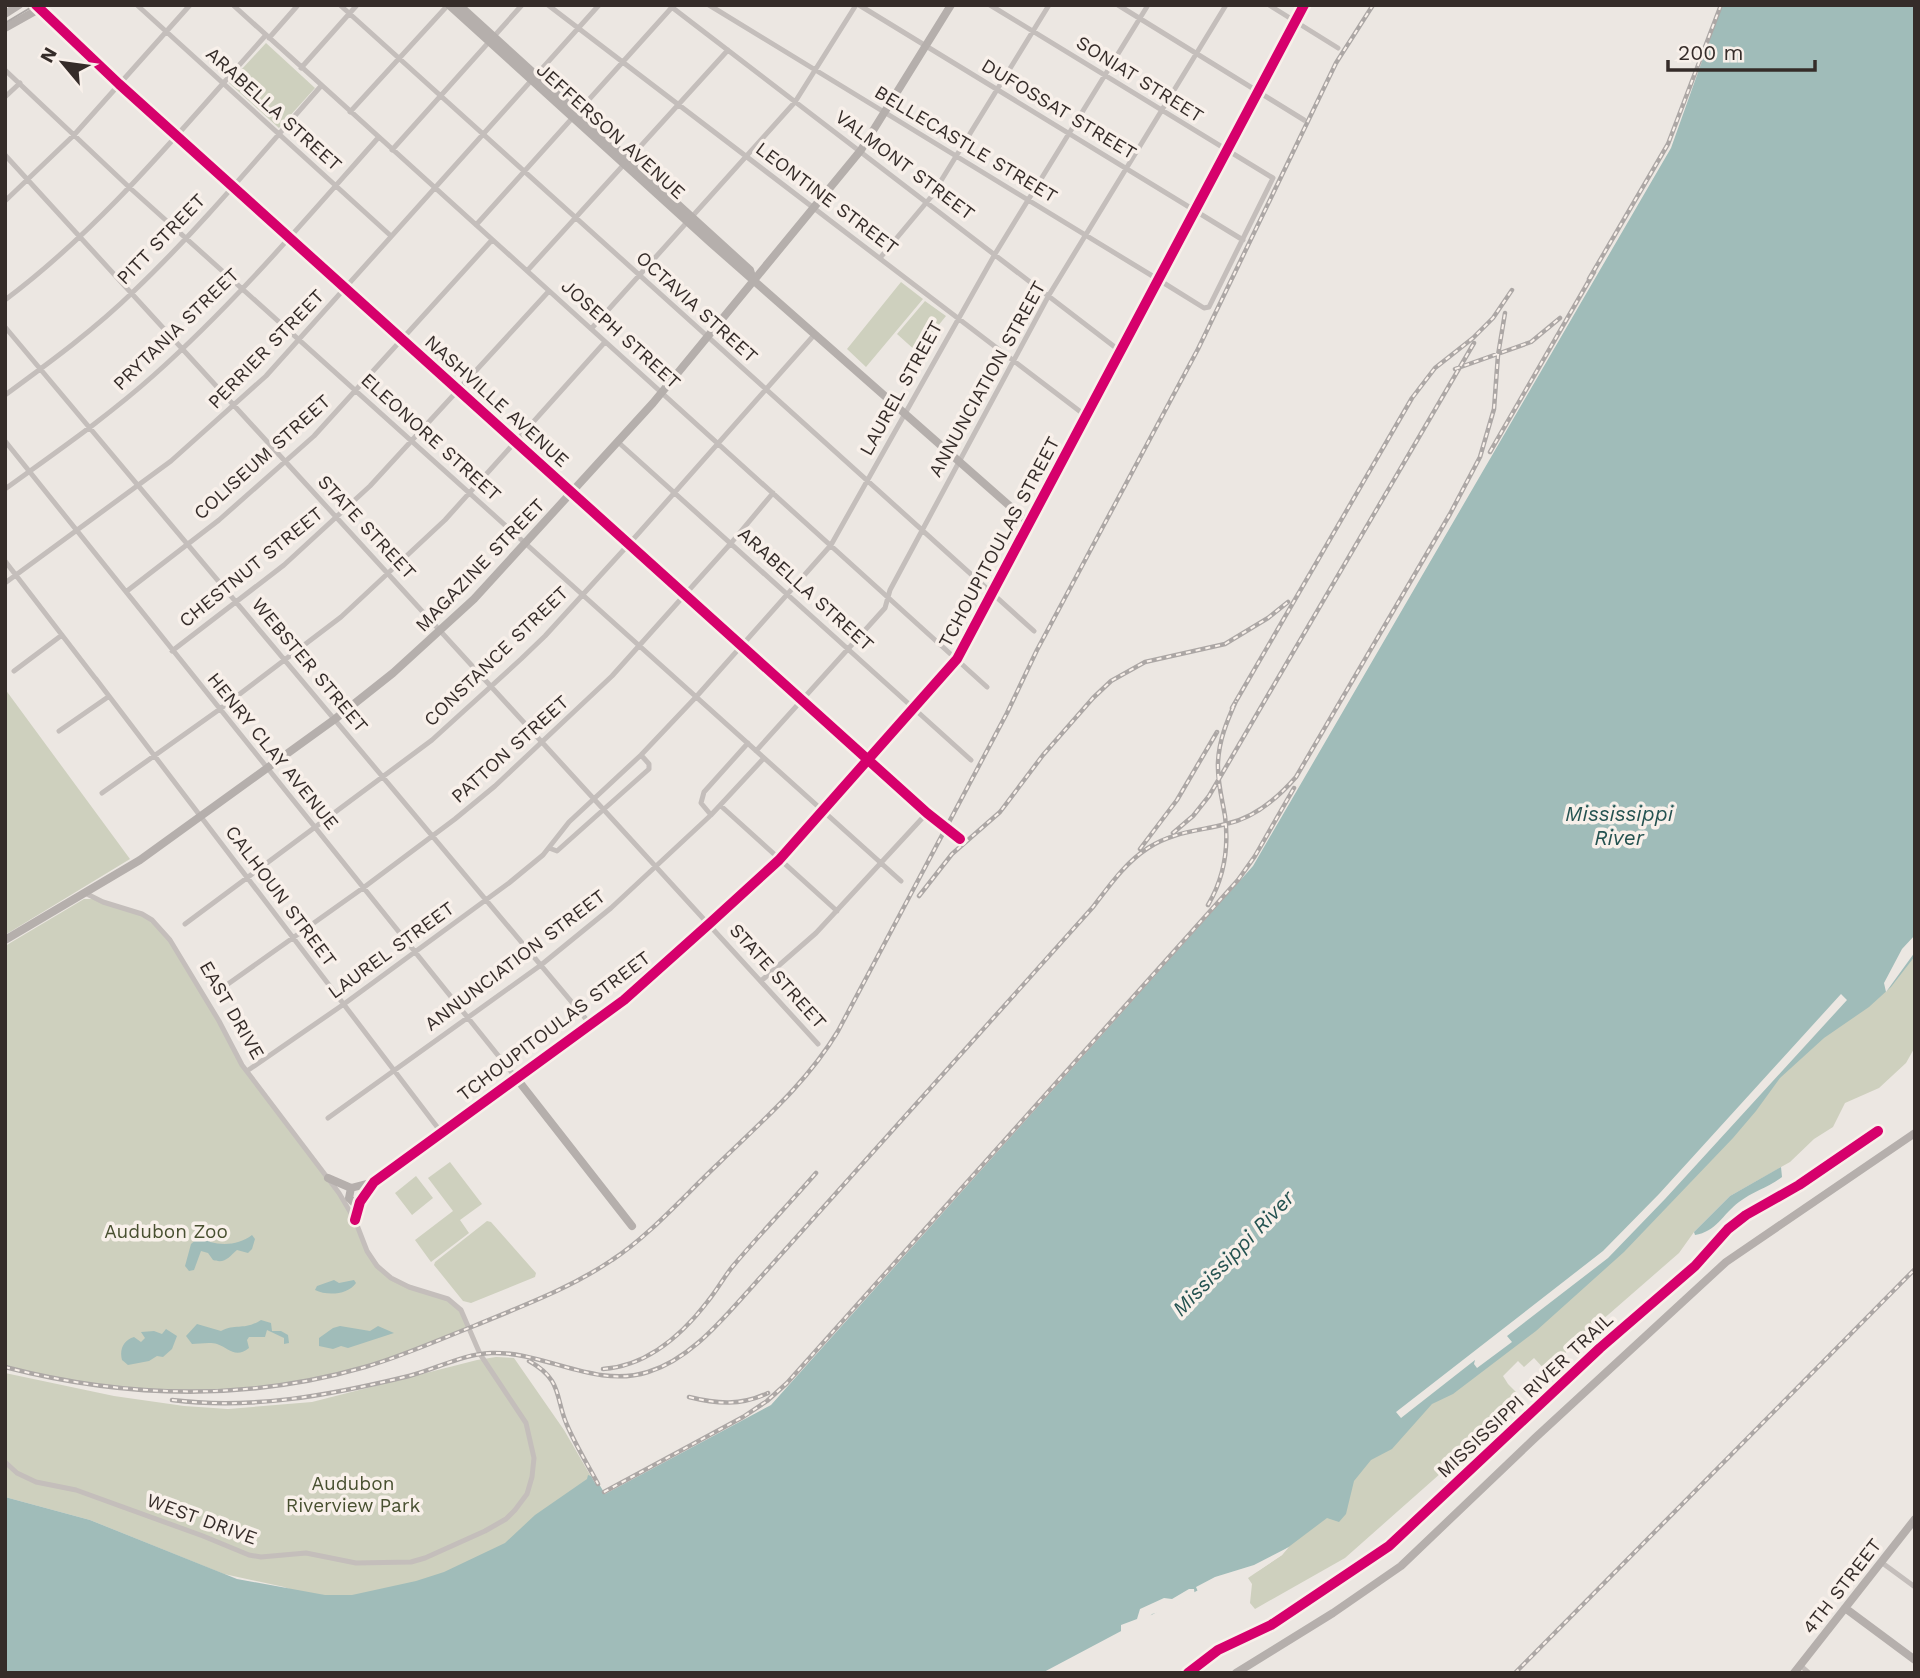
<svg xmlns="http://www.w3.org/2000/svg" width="1920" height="1678" viewBox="0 0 1920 1678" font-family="'Work Sans',sans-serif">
	<rect width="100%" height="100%" fill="#ece7e2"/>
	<!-- green -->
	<path fill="#ced0be" d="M266 43 315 88 279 128 229 83Z
		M901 282 923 299 866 367 847 349Z
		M925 301 946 316 917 352 897 334Z
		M5 689 130 859 5 935Z
		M84 899H95L142 914 170 940 247 1071 344 1202 367 1251 391 1278 448 1299 461 1310 468 1328C434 1342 399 1357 363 1367 245 1401 124 1398 5 1367V946Z
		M1915 934V1047L1906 1063 1879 1088 1845 1103 1833 1127 1814 1139 1790 1162 1730 1196 1694 1232 1679 1253 1570 1348 1547 1372 1534 1358 1524 1367 1518 1361 1503 1376 1508 1384 1522 1398 1511 1411 1345 1558 1255 1609 1250 1603 1252 1584 1248 1578 1282 1555 1341 1477 1416 1417 1770 1087Z
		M450 1162 482 1204 460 1220 469 1233 431 1262 415 1240 453 1211 428 1178Z
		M416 1176 433 1198 412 1215 395 1193Z
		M487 1221 491 1222 536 1273 535 1277 471 1303 463 1301 434 1265 435 1262Z
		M496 1357 514 1358 564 1430 593 1480 578 1502 380 1622 284 1587 224 1574 90 1520 5 1497V1373L114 1396 184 1406 228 1409 312 1402 477 1360Z"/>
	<!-- water -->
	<path fill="#a0bcb9" d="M1722 5H1915V956L1891 987 1869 1007 1824 1038 1780 1078 1756 1111 1733 1138 1624 1252 1536 1331 1453 1394 1432 1404 1392 1449 1371 1460 1354 1481 1346 1514 1339 1522 1327 1518 1266 1564 1223 1577 1042 1673H5V1497L90 1520 237 1579 325 1595H352L416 1581 444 1572 505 1543 535 1515 587 1479 588 1475 591 1476 595 1483 599 1484 605 1494 771 1405 1253 866 1671 148Z
		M1781 1167 1782 1177C1769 1187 1752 1192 1739 1202 1723 1214 1716 1232 1695 1235L1694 1232 1730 1196Z
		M198 1231 207 1235 210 1242C225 1246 240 1244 252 1235L255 1239 252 1249 248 1253 237 1250C229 1257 225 1264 213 1260L208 1253 201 1251 194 1270 189 1271 185 1266 191 1244 199 1237Z
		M334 1280 339 1283 354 1280 356 1283C348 1295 327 1296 315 1290L317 1286Z
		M261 1320 271 1323 272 1331H281L288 1335 289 1343 284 1344V1338L267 1330 265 1337H249L247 1340 249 1348C235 1359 229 1348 217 1344 210 1342 199 1344 192 1344L186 1336 197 1324 221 1331C237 1323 244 1331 261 1320Z
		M340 1326 370 1331 378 1326 394 1333 348 1348 341 1346 333 1349 319 1346V1338L333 1328Z
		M166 1329 177 1336 172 1349 163 1357 157 1356 149 1361 128 1365 122 1360C119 1349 124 1340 134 1337L141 1342 145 1338 141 1332 154 1331 162 1334Z"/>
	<!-- pier -->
	<path fill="#ece7e2" d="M1915 935V952L1886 992 1884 983 1902 949Z
		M1841 994 1847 1000 1665 1199 1608 1258 1507 1336 1512 1342 1477 1368 1474 1364 1475 1360 1401 1418 1396 1412 1603 1251 1659 1194Z
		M1289 1547 1282 1555 1258 1571 1225 1580 1199 1594 1196 1587 1215 1577 1254 1565Z
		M1189 1589H1194L1195 1596 1168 1610 1152 1614 1147 1621 1121 1633V1625L1137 1619 1140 1609 1164 1598 1172 1599Z"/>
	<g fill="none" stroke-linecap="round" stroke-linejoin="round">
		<!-- street -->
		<path stroke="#c4bebb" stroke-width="5" d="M36 5 119 84 937 821
			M137 5 391 236
			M233 5 987 687
			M340 5 1034 631
			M548 5 1086 416
			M669 5 1120 351
			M709 5 1159 280 1204 308 1209 307 1273 178 990 5
			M859 5 1243 240
			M1118 5 1304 120
			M1269 5 1338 48
			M269 38 298 5
			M301 68 357 5
			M5 70 130 188 901 881
			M5 97 20 83
			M350 112 448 5
			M392 150 522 5
			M5 155 818 1044
			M5 201 74 135 190 5
			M476 225 674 5
			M880 258 931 197 1049 5
			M527 271 728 50
			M5 300C105 225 183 127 266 35
			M5 327 591 1025
			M591 329 795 102 856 5
			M5 395C50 362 94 330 134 291 201 227 260 155 321 86
			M5 441 517 1079
			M618 442 971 760
			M5 489C56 452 107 417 154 375 235 303 306 219 378 138
			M5 561 95 678
			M5 583 171 461 266 376 599 5
			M127 591 219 520 314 436 492 240
			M172 651 284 565 370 486 549 291
			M14 671 62 635
			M96 679 441 1132
			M59 731 108 697
			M756 751 885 608 890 590 1049 295 1226 5
			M102 793 220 709 341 617 445 520 605 342
			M721 806 837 911
			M711 815 764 758
			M549 848 557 851 649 769V764L641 755
			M185 924 432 740 521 659 545 636 629 544 815 334
			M761 981 816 933 927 813
			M228 984 363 888 455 819 495 786 612 676 732 542 773 493
			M247 1071 344 1004 509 883 543 855 569 822 641 755 696 697 831 545 995 254 1148 5
			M328 1118 541 965 611 908 711 815 701 803 704 792 748 743
			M5 1462 17 1473 36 1482 76 1490 203 1536 249 1555 261 1557 306 1553 356 1563 411 1562 425 1558 485 1531 506 1519 515 1510 527 1494 532 1477 534 1458 526 1423 480 1354 461 1310 448 1299 409 1287 391 1278 377 1266 367 1251 355 1220 339 1193 242 1065 219 1021 170 940 152 920 142 914 103 902 85 893
			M1881 1562 1915 1587
			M1800 1665 1809 1673"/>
		<!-- secondary -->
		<path stroke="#b5afac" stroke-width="8" d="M449 5 711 243 1029 523
			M459 5 750 270 753 280
			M5 14 19 5
			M5 28 46 5
			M5 940 140 860 335 719 393 673 474 599 653 403 861 150 951 5
			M517 1079 632 1226
			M328 1178 351 1188 374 1182
			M351 1188 349 1198 353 1202H360
			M355 1220 360 1202 374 1182 624 1000 709 924 779 860 957 659 1304 5
			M1845 1608 1915 1660
			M1236 1673 1333 1613 1401 1566 1535 1438 1726 1262 1915 1133
			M1794 1673 1915 1519"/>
		<!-- tram -->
		<path stroke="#aca7a5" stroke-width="2" d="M5 23 35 5"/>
		<defs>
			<path id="rail" d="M1589 279 1668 144 1721 5
				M1455 369 1531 342 1560 318
				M1490 452 1594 272
				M1232 708 1412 398 1435 368 1473 338 1493 318 1512 290
				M1173 833 1193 816 1209 796 1474 343
				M1140 849 1177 800 1217 732
				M919 896 952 854 1000 812 1043 755 1093 698 1111 681 1145 662 1225 644 1268 618 1288 602
				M1208 905C1224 878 1229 847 1225 816 1222 798 1217 781 1218 762 1219 740 1227 721 1236 701
				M529 1361C563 1380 555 1398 567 1425 576 1446 588 1465 598 1484
				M5 1367C124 1398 247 1401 365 1367 403 1356 438 1340 474 1326 522 1306 569 1289 612 1260 648 1237 686 1194 718 1164 761 1122 806 1084 838 1031L1007 713 1037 650 1198 349 1336 63 1373 5
				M603 1369C647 1366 682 1335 708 1301 717 1290 724 1277 733 1266 760 1234 789 1204 816 1173
				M689 1397C717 1404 741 1406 768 1393
				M172 1400C253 1410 331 1395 409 1376 436 1369 463 1354 491 1353 544 1351 595 1389 648 1372 690 1359 721 1321 750 1289L1093 907C1110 885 1125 863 1148 848 1172 832 1199 831 1226 824 1254 818 1277 799 1296 777L1450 514 1480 457 1494 409 1498 355 1505 313
				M604 1492 743 1417 767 1401 787 1383 1238 880 1255 856 1294 788
				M1515 1673 1915 1269"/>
		</defs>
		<!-- rail casing -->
		<use href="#rail" stroke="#aca7a5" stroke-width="4.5"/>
		<!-- rail -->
		<use href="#rail" stroke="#f8f0ea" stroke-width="2" stroke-dasharray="5" stroke-linecap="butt"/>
		<defs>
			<path id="cycleway" d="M36 5 119 84 927 813 960 839
				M355 1220 360 1202 374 1182 624 1000 709 924 779 860 957 659 1304 5
				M1188 1673 1218 1650 1271 1625 1389 1546 1600 1348 1695 1266 1728 1229 1746 1215 1799 1185 1878 1131"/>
		</defs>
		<!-- cycleway casing -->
		<use href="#cycleway" stroke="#f8f0ea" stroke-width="15"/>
		<!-- cycleway -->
		<use href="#cycleway" stroke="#d6006c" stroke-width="10"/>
	</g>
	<g text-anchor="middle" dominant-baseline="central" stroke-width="7" stroke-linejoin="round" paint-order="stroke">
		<!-- street labels -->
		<g font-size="19" fill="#352c29" stroke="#f8f0ea">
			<text transform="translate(1140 79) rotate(32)">SONIAT STREET</text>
			<text transform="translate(274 109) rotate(42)">ARABELLA STREET</text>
			<text transform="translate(1059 109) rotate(31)">DUFOSSAT STREET</text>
			<text transform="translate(611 131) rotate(42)">JEFFERSON AVENUE</text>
			<text transform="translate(966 144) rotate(31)">BELLECASTLE STREET</text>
			<text transform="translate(905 165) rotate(37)">VALMONT STREET</text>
			<text transform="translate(827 198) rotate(37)">LEONTINE STREET</text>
			<text transform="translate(161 239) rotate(-46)">PITT STREET</text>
			<text transform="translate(697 307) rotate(42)">OCTAVIA STREET</text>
			<text transform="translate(176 329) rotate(-44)">PRYTANIA STREET</text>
			<text transform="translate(621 334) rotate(42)">JOSEPH STREET</text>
			<text transform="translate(266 349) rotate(-46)">PERRIER STREET</text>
			<text transform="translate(987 379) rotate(-61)">ANNUNCIATION STREET</text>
			<text transform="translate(901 388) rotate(-61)">LAUREL STREET</text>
			<text transform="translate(497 401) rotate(42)">NASHVILLE AVENUE</text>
			<text transform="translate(431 437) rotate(42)">ELEONORE STREET</text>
			<text transform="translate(262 457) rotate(-42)">COLISEUM STREET</text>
			<text transform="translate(367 527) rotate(47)">STATE STREET</text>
			<text transform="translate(999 542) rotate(-62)">TCHOUPITOULAS STREET</text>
			<text transform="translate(480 565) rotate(-46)">MAGAZINE STREET</text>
			<text transform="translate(251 567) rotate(-39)">CHESTNUT STREET</text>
			<text transform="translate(806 589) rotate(42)">ARABELLA STREET</text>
			<text transform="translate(496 656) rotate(-44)">CONSTANCE STREET</text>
			<text transform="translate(310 665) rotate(50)">WEBSTER STREET</text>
			<text transform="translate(510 749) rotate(-42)">PATTON STREET</text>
			<text transform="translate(273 751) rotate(51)">HENRY CLAY AVENUE</text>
			<text transform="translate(281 896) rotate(53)">CALHOUN STREET</text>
			<text transform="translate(391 950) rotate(-36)">LAUREL STREET</text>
			<text transform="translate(515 960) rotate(-37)">ANNUNCIATION STREET</text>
			<text transform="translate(778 976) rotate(48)">STATE STREET</text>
			<text transform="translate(232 1010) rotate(60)">EAST DRIVE</text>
			<text transform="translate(554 1026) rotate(-37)">TCHOUPITOULAS STREET</text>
			<text transform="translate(1525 1395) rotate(-43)">MISSISSIPPI RIVER TRAIL</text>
			<text transform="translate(202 1519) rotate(20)">WEST DRIVE</text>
			<text transform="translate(1842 1586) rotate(-52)">4TH STREET</text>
		</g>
		<!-- park labels -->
		<g font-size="19" fill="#485030" stroke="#f8f0ea">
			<text x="166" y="1231">Audubon Zoo</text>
			<text x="353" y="1483">Audubon<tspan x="353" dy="22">Riverview Park</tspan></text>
		</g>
		<!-- water labels -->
		<g font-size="21" font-style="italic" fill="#245250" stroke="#f8f0ea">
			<text x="1619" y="813">Mississippi<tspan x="1619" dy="24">River</tspan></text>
			<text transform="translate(1233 1253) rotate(-46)">Mississippi River</text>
		</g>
	</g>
	<!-- border -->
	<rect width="1920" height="1678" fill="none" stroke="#352c29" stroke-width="14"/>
	<!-- north arrow -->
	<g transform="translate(63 63) rotate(299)" stroke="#f8f0ea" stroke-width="5" paint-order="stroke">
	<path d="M0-5L12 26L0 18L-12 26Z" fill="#352c29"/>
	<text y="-10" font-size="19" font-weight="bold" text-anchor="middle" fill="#352c29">N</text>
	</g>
	<!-- scale -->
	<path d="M1668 60v10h147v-10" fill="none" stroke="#352c29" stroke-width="3.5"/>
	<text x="1678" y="60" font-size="21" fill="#352c29" stroke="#f8f0ea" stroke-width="5" paint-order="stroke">200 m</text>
</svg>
